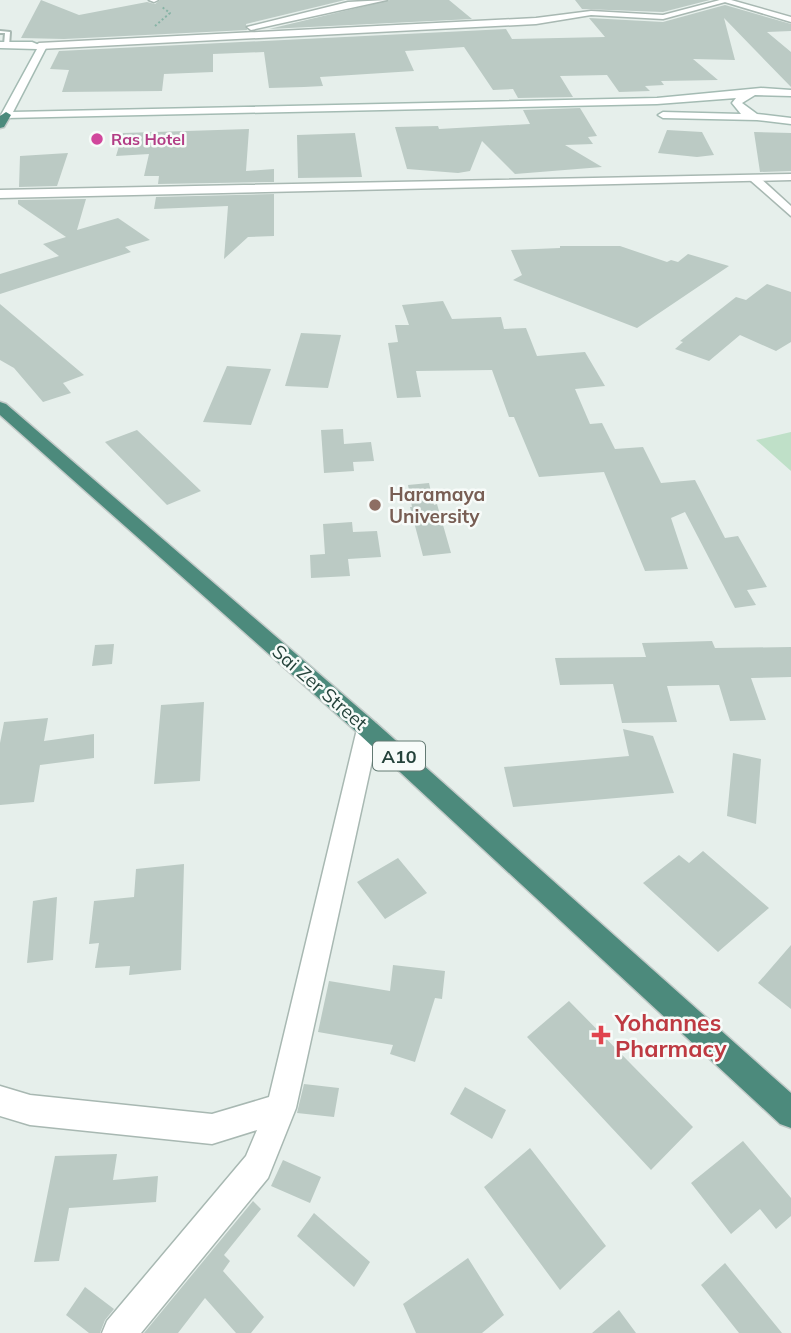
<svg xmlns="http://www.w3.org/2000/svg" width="791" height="1333" viewBox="0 0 791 1333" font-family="Mulish,sans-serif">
	<rect width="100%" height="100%" fill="#e6efeb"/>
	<!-- green -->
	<path fill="#bfe0c8" d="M791 432V471L756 440Z"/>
	<!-- building -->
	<path fill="#bbcac4" d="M41 0 79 15 147 2 155 4 160 0H345L246 24 247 30 64 39 21 38Z
		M390 0H449L472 19 269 29Z
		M575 0H710L663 12 582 9Z
		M725 5 791 24V31L767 32 791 52V87L724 18 735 60 693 59 718 80 661 81 664 85 645 86 650 91 619 92 607 75 560 76 573 97 518 98 513 89 493 90 464 47 405 51 414 71 320 77 323 86 304 87 269 88 264 52 213 54V72L164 74 162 91 62 92 69 70 50 69 59 51 506 29 512 39 605 37 589 18 663 22Z
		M580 108 597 136 588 137 593 144 565 145 602 167 515 174 482 141 470 171 458 173 407 169 395 127 438 126 439 129 530 124 523 110Z
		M249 129 246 171 274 169V182L158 184 159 176H144L149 154 116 156 123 133Z
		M667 130 702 132 714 155 697 157 658 153Z
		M754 132 791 133V171L760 172Z
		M355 133 362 177 298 178 297 135Z
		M68 153 57 186 19 187 20 156Z
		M274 194V236L248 237 224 259 228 206 154 209 156 197Z
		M86 199 77 230 118 218 150 240 125 247 131 252 0 294V274L59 256 43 244 66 237 18 204V200Z
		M560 246H620L667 262 671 260 678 262 688 254 729 266 637 328 513 280 522 275 511 250 560 248Z
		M767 284 791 292V342L776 351 740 335 709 361 675 349 683 342 680 341 736 297 746 300Z
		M443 301 452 319 501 317 504 329 526 328 537 356 585 352 605 386 575 389 590 424 602 423 615 449 643 447 661 483 695 480 725 538 738 536 767 587 747 590 756 605 735 608 685 512 671 518 688 569 645 571 604 472 539 477 514 417H509L492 370 416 371 421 397 397 398 388 343 398 342 395 325H409L402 305Z
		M0 304 84 375 63 383 71 393 43 402 14 368 0 360Z
		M301 333 341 335 328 388 285 386Z
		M227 366 271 369 251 425 203 422Z
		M343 429 344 444 371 442 374 461 353 462 354 471 324 473 321 430Z
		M137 430 201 491 167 505 105 442Z
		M429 483 434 505 437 504 451 553 423 556 410 507H412L408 485Z
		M352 522 353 532 377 531 381 557 348 559 350 576 311 578 310 555 325 554 323 524Z
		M712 641 715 648 791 647V677L751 678 766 720 730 721 719 685 667 686 677 722 622 723 613 684 560 685 555 658 646 657 642 643Z
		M114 644 112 664 92 666 95 645Z
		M204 702 200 781 154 784 161 705Z
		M48 718 44 741 94 734V758L40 765 34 802 0 805V743L4 722Z
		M623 729 653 736 674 793 513 807 504 767 629 756Z
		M733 753 761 759 756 824 727 816Z
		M703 851 769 908 718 952 643 883 679 855 689 863Z
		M398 858 427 893 385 919 357 882Z
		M184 864 181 970 129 975 130 966 95 968 99 943 89 944 94 901 134 897 136 869Z
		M57 897 53 960 27 963 33 901Z
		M791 945V1009L758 983Z
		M393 965 445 971 442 999 435 998 415 1062 390 1054 393 1045 318 1032 329 981 390 991Z
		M569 1001 693 1127 651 1170 527 1037Z
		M304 1084 339 1088 334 1117 297 1113Z
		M465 1087 506 1110 492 1139 450 1114Z
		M743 1141 791 1198V1216L776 1229 760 1209 731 1234 691 1183Z
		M530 1148 606 1246 560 1290 484 1187Z
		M117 1154 113 1180 158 1176 156 1202 69 1208 59 1261 34 1262 55 1156Z
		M283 1160 321 1177 310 1203 271 1186Z
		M253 1201 261 1209 224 1255 230 1261 223 1271 264 1317 251 1333H236L205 1298 178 1333H144Z
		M314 1213 370 1262 354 1287 297 1236Z
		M468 1258 504 1315 482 1333H416L403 1304Z
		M725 1263 782 1333H739L701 1285Z
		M85 1287 114 1309 105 1320 100 1333H89L66 1315Z
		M619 1310 636 1333H592Z"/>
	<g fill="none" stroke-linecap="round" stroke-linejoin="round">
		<defs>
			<path id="service" d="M0 31 10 32 9 46 4 45 5 33H0Z"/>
			<path id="minor" d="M149 0H158L154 2Z
				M387 0 251 30 247 27 348 2Z
				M720 0 729 1 663 19 591 15 536 24 39 49 35 46 39 43 536 18 591 11 663 15Z
				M750 176H758L791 206V216L750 180Z
				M368 720 376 723 379 729 296 1108 268 1178 141 1333H102L107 1321 246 1156 257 1130 212 1144 30 1125 0 1116V1086L30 1095 212 1114 269 1097 357 729 360 723Z"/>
			<path id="tertiary" d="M718 0H731L791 17V22Z
				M791 174V180L0 198V190Z"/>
			<path id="secondary" d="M0 42H32L46 48 13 112 657 98 761 88 791 90V96L755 95 742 103 757 114 791 118V124L757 120 663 118 658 115 663 112 741 114 732 103 736 98 657 104 6 118 1 115 37 49 0 48Z"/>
			<path id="trunk" d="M6 112 11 115 4 127 0 128V116Z
				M0 402 6 404 376 723 791 1093V1128L780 1124 360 735 0 415Z"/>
		</defs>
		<!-- service casing -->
		<use href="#service" stroke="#a8b8b2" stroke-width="4"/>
		<!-- minor casing -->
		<use href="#minor" stroke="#a8b8b2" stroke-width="3"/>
		<!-- tertiary casing -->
		<use href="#tertiary" stroke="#a8b8b2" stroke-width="3"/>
		<!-- secondary casing -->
		<use href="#secondary" stroke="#a4bbb3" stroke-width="3"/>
		<!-- trunk casing -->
		<use href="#trunk" stroke="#c2cac8" stroke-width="3"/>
		<!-- path -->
		<path stroke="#86b3a5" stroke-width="2" stroke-dasharray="2 2.5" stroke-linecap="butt" d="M155 26 170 13 162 7"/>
		<!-- service -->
		<use href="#service" fill="#fff" fill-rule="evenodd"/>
		<!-- minor -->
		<use href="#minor" fill="#fff" fill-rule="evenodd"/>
		<!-- tertiary -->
		<use href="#tertiary" fill="#fff" fill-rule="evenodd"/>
		<!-- secondary -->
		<use href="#secondary" fill="#fff" fill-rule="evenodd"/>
		<!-- trunk -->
		<use href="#trunk" fill="#4c8a7c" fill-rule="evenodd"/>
	</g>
	<!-- markers -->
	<circle fill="#d1479c" stroke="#f7fbf9" stroke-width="2.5" cx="97" cy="139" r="7"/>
	<circle fill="#8d6e63" stroke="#f7fbf9" stroke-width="2.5" cx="375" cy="505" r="7"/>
	<path fill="#e0444e" stroke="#f7fbf9" stroke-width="2.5" d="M597.5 1024.5h7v7h7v7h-7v7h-7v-7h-7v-7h7z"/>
	<g text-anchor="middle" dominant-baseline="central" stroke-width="5" stroke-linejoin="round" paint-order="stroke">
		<!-- far-hotel labels -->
		<g font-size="16" font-weight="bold" fill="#b23c85" stroke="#f7fbf9" text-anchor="start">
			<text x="111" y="139">Ras Hotel</text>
		</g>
		<!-- shield labels -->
		<rect fill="#f7fbf9" stroke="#637a73" stroke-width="2" x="373" y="741.5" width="52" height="29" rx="5"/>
		<g font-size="18" font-weight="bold" fill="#24423a">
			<text x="399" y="756">A10</text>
		</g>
		<!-- education labels -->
		<g font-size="19" font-weight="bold" fill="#785e54" stroke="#f7fbf9" text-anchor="start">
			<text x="389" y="494">Haramaya<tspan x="389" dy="22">University</tspan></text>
		</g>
		<!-- street labels -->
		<g font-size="19" fill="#24423a" stroke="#f7fbf9">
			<text transform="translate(320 687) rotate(41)">Sai Zer Street</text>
		</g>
		<!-- near-health labels -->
		<g font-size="23" font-weight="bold" fill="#be3a42" stroke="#f7fbf9" text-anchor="start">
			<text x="615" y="1022">Yohannes<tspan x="615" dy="26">Pharmacy</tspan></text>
		</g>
	</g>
</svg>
